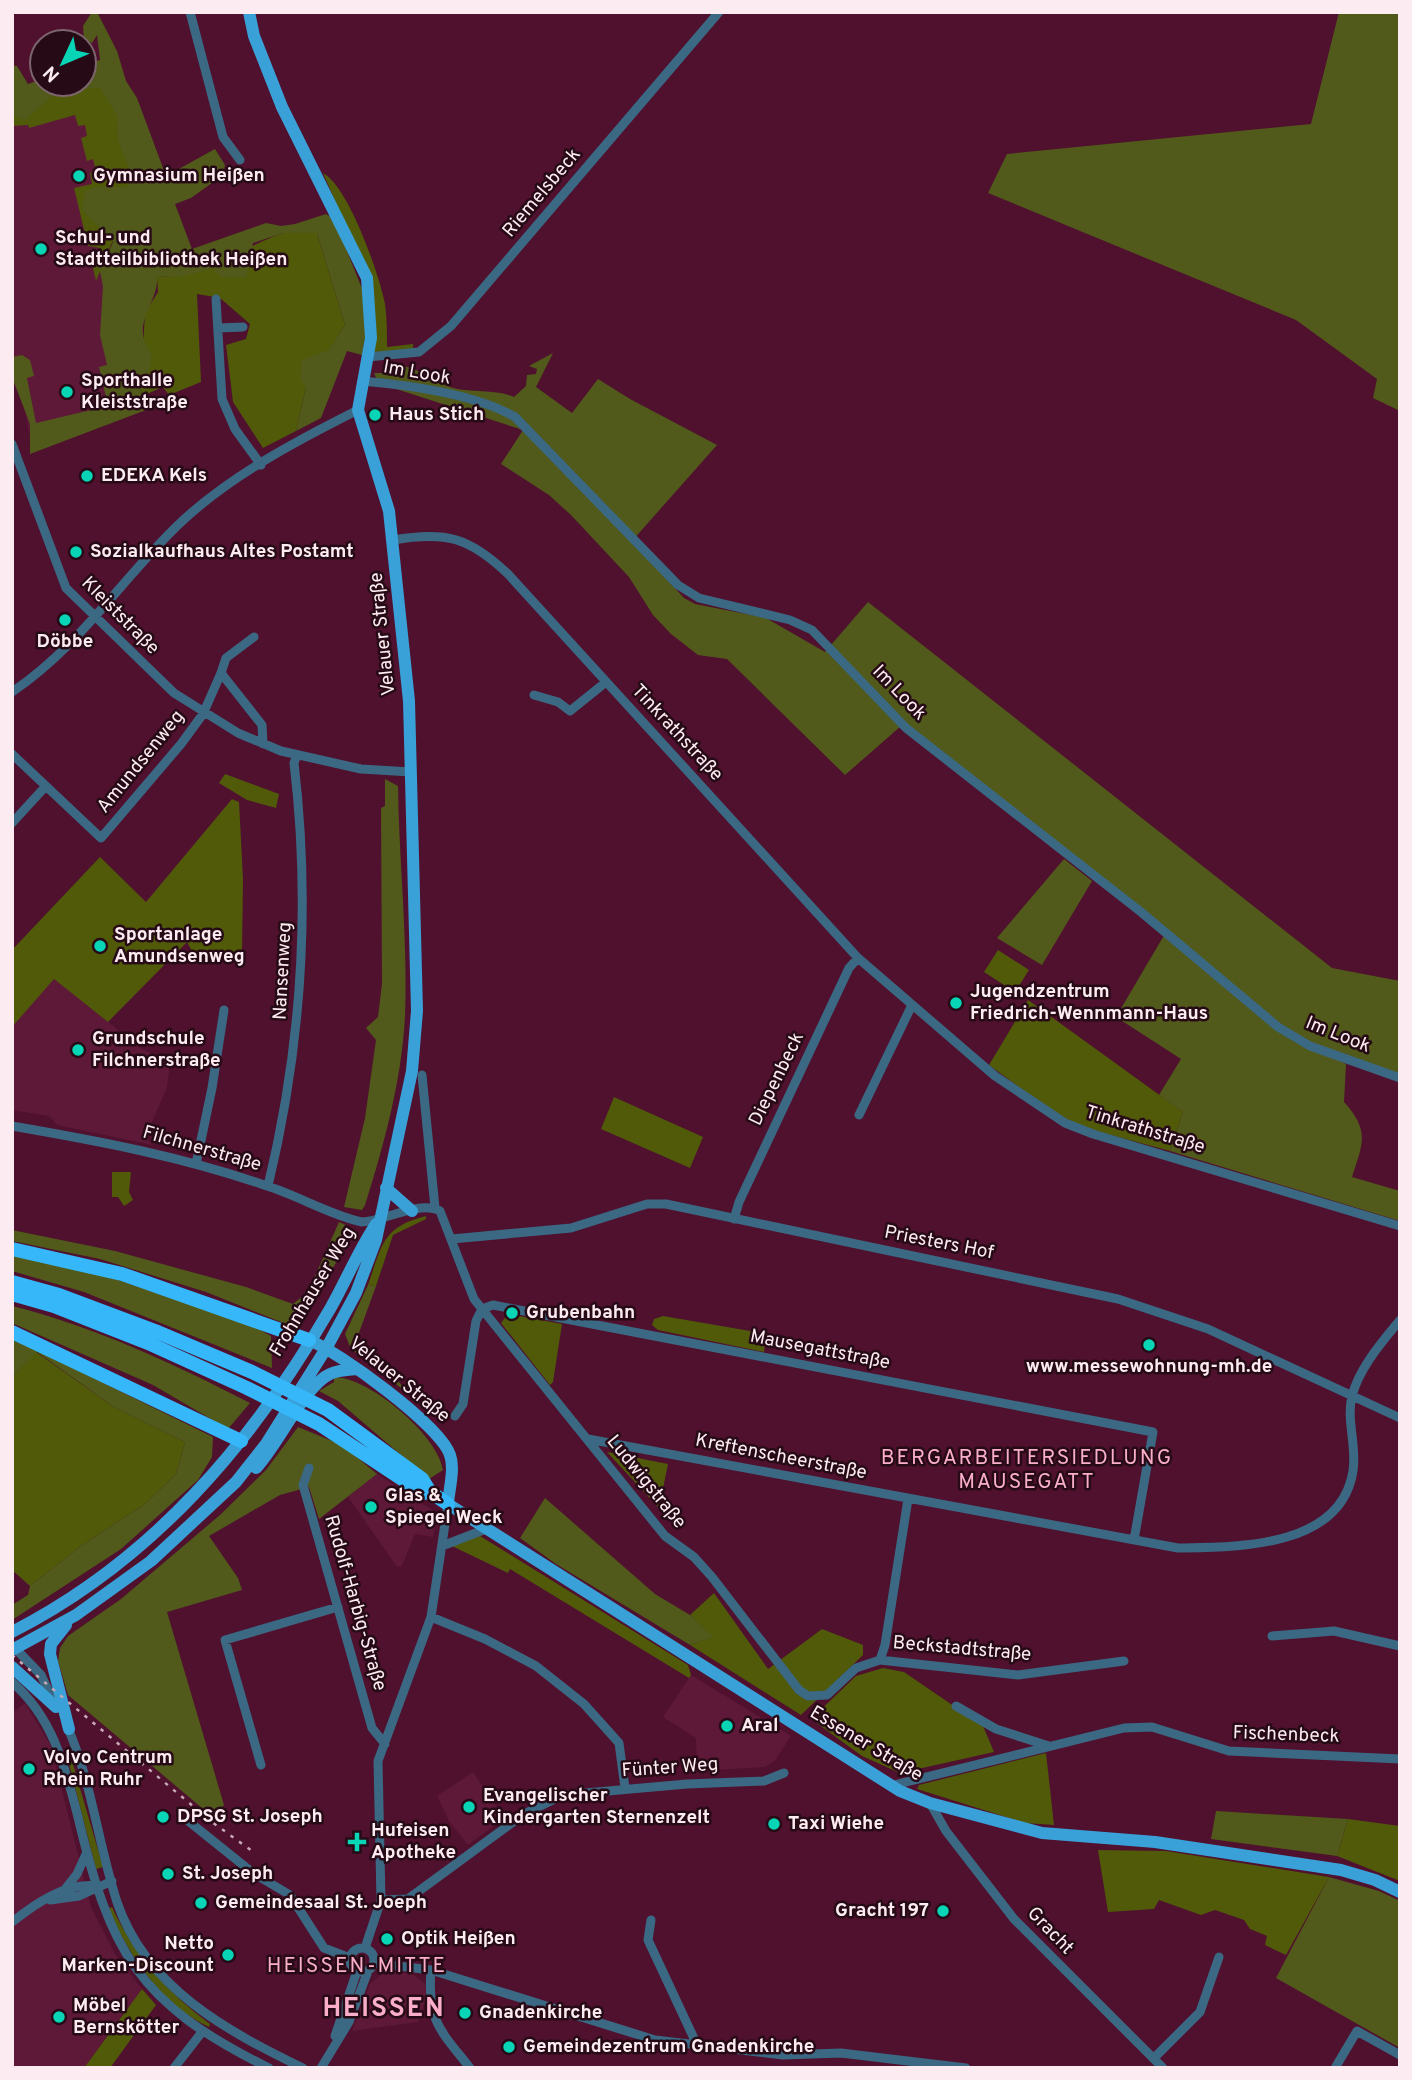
<svg xmlns="http://www.w3.org/2000/svg" width="1412" height="2080" viewBox="0 0 1412 2080" font-family="Overpass,sans-serif">
	<rect width="100%" height="100%" fill="#4f112e"/>
	<!-- built -->
	<path fill="#5e1939" d="M84 84 135 400 30 437 24 406 12 379V99Z
		M54 978 117 1029 118 1037 170 1063 167 1088 147 1133 148 1141 153 1145 57 1125 49 1116 12 1110V1027Z
		M377 1474 437 1513 433 1537 415 1534 402 1566 397 1567 348 1497Z
		M691 1675 791 1736 774 1762 764 1767 697 1771 696 1738 663 1717Z
		M25 1703 51 1746 91 1907 115 1954 142 1989 84 2068H12V1713Z
		M473 1772 504 1818 468 1845 449 1821 437 1796Z
		M383 1973H411L425 1984 427 1995 418 2022 352 2031 370 1984Z"/>
	<!-- green -->
	<path fill="#505a09" d="M106 68 145 164 96 281 90 255 100 252V248L88 246 74 188 92 184 90 173 96 171 93 159 87 161 81 138 87 136 85 125 78 126 75 115 29 128 28 125 12 126V105L65 84H84Z
		M323 173C349 187 379 274 385 304 387 318 387 333 387 347L413 344V349L373 353 376 322 336 203Z
		M283 233H317L345 325 306 388 296 431 263 448 233 402 226 345 246 339 250 324 220 298 197 294 201 382 169 395 163 387 140 397 145 313 158 292 157 277C212 276 234 250 283 233Z
		M225 774 279 794 276 808 247 800 219 783Z
		M232 799 239 802 243 879 242 953H193L187 942 108 1022 54 979 12 1027V950L100 857 146 902Z
		M998 950 1029 970 1015 992 984 972Z
		M1028 1000 1183 1112 1170 1151 1085 1128 1053 1112 989 1065Z
		M614 1097 703 1137 690 1168 601 1129Z
		M112 1172H131L129 1192 133 1200 124 1206 118 1197H112Z
		M426 1216V1219L393 1235 376 1286 368 1285C382 1245 382 1227 426 1216Z
		M508 1314 562 1324 553 1382 550 1385 501 1323Z
		M663 1316 756 1332 765 1342 764 1352 658 1330 652 1325 654 1319Z
		M36 1352 114 1407 185 1442 176 1474 145 1504 81 1546 30 1586 12 1570V1377Z
		M607 1452 668 1464 659 1508Z
		M480 1536 688 1665 691 1675 689 1678 510 1569 508 1573 452 1546 469 1538Z
		M714 1593 768 1669 822 1629 863 1645V1655L801 1715 690 1645 712 1637 690 1615Z
		M883 1668 904 1672 983 1726 994 1752 900 1773 862 1756 811 1719 856 1676Z
		M1046 1753 1054 1825 1025 1823 917 1789 919 1785Z
		M70 1754 103 1867 96 1869 67 1756Z
		M1348 1819 1400 1826V1881L1337 1856Z
		M1098 1850 1166 1851 1329 1877 1286 1955 1265 1945 1267 1936 1250 1929 1244 1920 1215 1910 1201 1915 1159 1900 1154 1909 1108 1912Z
		M112 1907C134 1955 168 1993 210 2024L209 2027C160 2004 130 1956 108 1909Z
		M142 1989 156 2005 110 2068H84Z"/>
	<!-- forest -->
	<path fill="#515a1a" d="M92 12H97L117 51 126 81 137 98 166 176 215 149 225 165 223 175 191 198 175 204 192 249 266 223 281 226 295 224 326 214 334 219 365 296 366 332 362 355 347 351 321 418 296 431 306 388 300 378 302 360 329 350 345 325 317 233H283L253 243 246 277H221L212 268 185 276 157 277C159 304 128 324 152 355L149 373 142 377 140 397 146 410 30 454V424L12 377V357L22 355 30 360 34 376 27 378 36 423 108 406 99 367 107 365 100 335 103 286 98 262 108 254 113 242 82 210 85 191 96 187H128L123 176 128 166 118 140 117 115 100 88 65 89 51 97 25 120 12 115V65L17 66 28 84 42 79V84H84V64L100 60 97 35 92 43 84 40 83 26Z
		M1339 12H1400V411L1373 398 1377 379 1296 320 988 193 1007 154 1311 124Z
		M553 353 536 387 572 413 598 379 630 399 717 445 632 541 684 598 695 604 766 618 825 652 868 602 1332 968 1400 981V1077L1309 1046 1346 1064 1344 1102C1370 1131 1363 1143 1352 1177L1400 1191V1221L1170 1151 1183 1112 1159 1095 1181 1059 1116 1017 1166 932 901 726 845 775 727 659 698 655 671 634 653 615 629 577 571 515 549 495 501 464 523 430 387 386 377 380 374 373H392L402 366C419 368 435 382 453 388 473 393 496 389 514 397L526 386 527 375 536 374 537 369 529 366Z
		M385 779 398 786C399 863 408 939 405 1016 402 1079 384 1145 365 1205L362 1210 344 1207 365 1118 376 1040 366 1028 378 1017 382 984 381 808 385 806Z
		M1064 859 1092 881 1042 965 997 938Z
		M339 1222 348 1226 350 1240 296 1328 206 1292 100 1259 12 1241V1230L115 1251 246 1287 293 1304 308 1292Z
		M12 1254 98 1273 253 1326 271 1336 272 1368 84 1292 12 1271Z
		M368 1285 376 1286 356 1341 384 1365 410 1395 351 1349 345 1334Z
		M12 1306C96 1327 174 1364 250 1403L228 1429 153 1385 12 1323Z
		M12 1338 213 1437 212 1457 198 1480 121 1549 12 1620V1605L28 1595 30 1586 81 1546 145 1504 176 1474 185 1442 114 1407 37 1352 12 1377Z
		M334 1377C369 1377 438 1435 443 1470L429 1479 338 1401 319 1391 334 1382Z
		M298 1427 342 1445 377 1474 319 1519 309 1487 280 1495 209 1536 238 1578 242 1590 167 1612 224 1805 215 1819 68 1695 58 1661 60 1648 68 1636 121 1599 220 1515 266 1470Z
		M545 1498 655 1594 690 1615 713 1637 690 1645 556 1564 520 1538Z
		M1216 1811 1348 1819 1337 1856 1211 1839Z
		M1329 1877 1379 1891 1400 1901V2048L1276 1978Z"/>
	<g fill="none" stroke-linecap="round" stroke-linejoin="round">
		<!-- minor -->
		<path stroke="#3b6883" stroke-width="9" d="M190 12 223 137 240 160
			M216 299 222 399 235 429 261 465
			M218 328 243 327
			M368 357 419 352 451 326 719 12
			M362 381C407 385 476 394 515 417L678 585 699 598 790 620 812 630 906 728 1141 912 1278 1027 1310 1046 1400 1078
			M12 444 66 588 174 693 238 733 281 751 361 769 411 772
			M393 540C446 531 469 537 508 574L858 958 995 1076 1065 1123 1093 1134 1400 1226
			M254 637 226 658 221 673 262 725 263 744
			M12 692C79 647 121 580 178 525 228 477 296 441 358 410
			M534 695 558 702 570 711 606 682
			M12 754 101 838 181 744 203 714 221 673
			M12 823 45 787
			M422 1075 435 1208
			M859 1115 912 1005
			M12 1126C99 1141 184 1157 267 1186 299 1196 330 1215 362 1222 385 1221 419 1200 440 1211L474 1299 482 1309 665 1536 694 1557 712 1577 799 1690 808 1696 827 1695 856 1668 880 1660 1018 1675 1124 1661
			M196 1164 212 1088 224 1010
			M268 1186C302 1045 311 906 294 763L297 755
			M734 1219 739 1202 849 968 858 958
			M452 1239 571 1228 647 1204H666L1118 1299 1208 1329 1400 1418
			M482 1309 493 1305 1153 1432 1134 1540
			M455 1416 463 1404 476 1321 482 1309
			M588 1439 1178 1548C1238 1547 1341 1548 1353 1471 1357 1446 1346 1420 1352 1396 1359 1368 1382 1342 1400 1320
			M309 1468 303 1485 372 1728 385 1744
			M442 1546 486 1529
			M431 1617 485 1639 536 1666 584 1704 619 1743 625 1788
			M1272 1636 1334 1631 1400 1646
			M13 1646 41 1675 55 1705
			M880 1660 885 1645 908 1499
			M12 1682C52 1717 64 1763 77 1813 110 1952 137 2003 269 2068
			M956 1706 996 1729 1049 1746
			M67 1726C92 1782 98 1844 117 1902 146 1988 227 2031 303 2068
			M261 1765 225 1640 338 1607
			M890 1786 1124 1728 1152 1727 1229 1751 1400 1759
			M930 1803 946 1831 1014 1919 1163 2068
			M187 1820 253 1873 290 1895 324 1948 350 1958
			M66 1888 77 1874 86 1854
			M50 1900 79 1896 112 1881
			M381 1900 408 1899 524 1814 563 1795 687 1784 764 1781 784 1773
			M651 1920 648 1940 698 2047
			M12 1922C35 1904 66 1882 96 1886
			M350 1960a12 12 0 1 1 24 0a12 12 0 1 1-24 0Z
			M365 1948 381 1900 378 1761 431 1617 448 1504
			M374 1963 431 1970 655 2040 783 2055 841 2053 966 2068
			M431 1970C427 2021 440 2030 470 2068
			M335 2036 357 1971
			M1154 2058 1200 2012 1219 1957
			M174 2068 202 2032
			M321 2068 349 2022 368 1971
			M1335 2068 1357 2031 1400 2055"/>
		<!-- major -->
		<path stroke="#3aa0d8" stroke-width="12" d="M386 1188 412 1211
			M309 1340C339 1352 440 1425 450 1455 455 1469 449 1489 448 1504L900 1791 930 1803 1042 1833 1155 1842 1341 1870 1375 1880 1400 1892
			M256 1468C278 1445 305 1385 330 1374 338 1370 348 1370 357 1369
			M66 1625 51 1644 50 1654 69 1729
			M12 1632C153 1560 252 1443 330 1309 346 1281 358 1251 376 1224
			M12 1650 76 1615 151 1561 236 1482 266 1444 327 1347 356 1293 376 1240 412 1071 417 1011 409 701 389 511 358 410 371 338 367 278 282 107 254 36 249 12
			M12 1667 56 1707"/>
		<!-- highway -->
		<path stroke="#35b7fa" stroke-width="14" d="M12 1249 122 1274 309 1340
			M12 1282 59 1295 155 1331 252 1372 328 1410 422 1479 430 1492
			M12 1294 54 1306 148 1343 247 1388 319 1424 423 1493 430 1492 448 1504
			M12 1332 241 1441"/>
		<!-- rail -->
		<path stroke="#c8a9b6" stroke-width="2.5" stroke-dasharray="3.5 7" stroke-linecap="butt" d="M12 1655 212 1822 252 1851"/>
	</g>
	<!-- markers -->
	<g fill="#07d5b6" stroke="#260b16" stroke-width="2.5">
		<circle cx="79" cy="176" r="7"/>
		<circle cx="41" cy="249" r="7"/>
		<circle cx="67" cy="392" r="7"/>
		<circle cx="375" cy="415" r="7"/>
		<circle cx="87" cy="476" r="7"/>
		<circle cx="76" cy="552" r="7"/>
		<circle cx="65" cy="620" r="7"/>
		<circle cx="100" cy="946" r="7"/>
		<circle cx="956" cy="1003" r="7"/>
		<circle cx="78" cy="1050" r="7"/>
		<circle cx="512" cy="1313" r="7"/>
		<circle cx="1149" cy="1345" r="7"/>
		<circle cx="371" cy="1507" r="7"/>
		<circle cx="727" cy="1726" r="7"/>
		<circle cx="29" cy="1769" r="7"/>
		<circle cx="469" cy="1807" r="7"/>
		<circle cx="163" cy="1817" r="7"/>
		<circle cx="774" cy="1824" r="7"/>
		<path d="M353.5 1831.5h7v7h7v7h-7v7h-7v-7h-7v-7h7z"/>
		<circle cx="168" cy="1874" r="7"/>
		<circle cx="201" cy="1903" r="7"/>
		<circle cx="943" cy="1911" r="7"/>
		<circle cx="387" cy="1939" r="7"/>
		<circle cx="228" cy="1955" r="7"/>
		<circle cx="465" cy="2013" r="7"/>
		<circle cx="59" cy="2017" r="7"/>
		<circle cx="509" cy="2047" r="7"/>
	</g>
	<g text-anchor="middle" dominant-baseline="central" stroke-width="5" stroke-linejoin="round" paint-order="stroke">
		<!-- poi labels -->
		<g font-size="19" font-weight="bold" fill="#fcebf0" stroke="#260b16" text-anchor="start">
			<text x="93" y="176">Gymnasium Heißen</text>
			<text x="55" y="238">Schul- und<tspan x="55" dy="22">Stadtteilbibliothek Heißen</tspan></text>
			<text x="81" y="381">Sporthalle<tspan x="81" dy="22">Kleiststraße</tspan></text>
			<text x="389" y="415">Haus Stich</text>
			<text x="101" y="476">EDEKA Kels</text>
			<text x="90" y="552">Sozialkaufhaus Altes Postamt</text>
			<text x="65" y="642" text-anchor="middle">Döbbe</text>
			<text x="114" y="935">Sportanlage<tspan x="114" dy="22">Amundsenweg</tspan></text>
			<text x="970" y="992">Jugendzentrum<tspan x="970" dy="22">Friedrich-Wennmann-Haus</tspan></text>
			<text x="92" y="1039">Grundschule<tspan x="92" dy="22">Filchnerstraße</tspan></text>
			<text x="526" y="1313">Grubenbahn</text>
			<text x="1149" y="1367" text-anchor="middle">www.messewohnung-mh.de</text>
			<text x="385" y="1496">Glas &amp;<tspan x="385" dy="22">Spiegel Weck</tspan></text>
			<text x="741" y="1726">Aral</text>
			<text x="43" y="1758">Volvo Centrum<tspan x="43" dy="22">Rhein Ruhr</tspan></text>
			<text x="483" y="1796">Evangelischer<tspan x="483" dy="22">Kindergarten Sternenzelt</tspan></text>
			<text x="177" y="1817">DPSG St. Joseph</text>
			<text x="788" y="1824">Taxi Wiehe</text>
			<text x="371" y="1831">Hufeisen<tspan x="371" dy="22">Apotheke</tspan></text>
			<text x="182" y="1874">St. Joseph</text>
			<text x="215" y="1903">Gemeindesaal St. Joeph</text>
			<text x="929" y="1911" text-anchor="end">Gracht 197</text>
			<text x="401" y="1939">Optik Heißen</text>
			<text x="214" y="1944" text-anchor="end">Netto<tspan x="214" dy="22">Marken-Discount</tspan></text>
			<text x="73" y="2006">Möbel<tspan x="73" dy="22">Bernskötter</tspan></text>
			<text x="479" y="2013">Gnadenkirche</text>
			<text x="523" y="2047">Gemeindezentrum Gnadenkirche</text>
		</g>
		<!-- street labels -->
		<g font-size="19" fill="#fcebf0" stroke="#260b16">
			<text transform="translate(542 193) rotate(-50)">Riemelsbeck</text>
			<text transform="translate(417 373) rotate(10)">Im Look</text>
			<text transform="translate(120 616) rotate(45)">Kleiststraße</text>
			<text transform="translate(383 634) rotate(-96)">Velauer Straße</text>
			<text transform="translate(899 693) rotate(46)">Im Look</text>
			<text transform="translate(677 733) rotate(47)">Tinkrathstraße</text>
			<text transform="translate(141 762) rotate(-51)">Amundsenweg</text>
			<text transform="translate(283 971) rotate(-87)">Nansenweg</text>
			<text transform="translate(1338 1035) rotate(22)">Im Look</text>
			<text transform="translate(777 1079) rotate(-64)">Diepenbeck</text>
			<text transform="translate(1145 1130) rotate(17)">Tinkrathstraße</text>
			<text transform="translate(202 1149) rotate(16)">Filchnerstraße</text>
			<text transform="translate(939 1243) rotate(11)">Priesters Hof</text>
			<text transform="translate(313 1292) rotate(-59)">Frohnhauser Weg</text>
			<text transform="translate(820 1350) rotate(11)">Mausegattstraße</text>
			<text transform="translate(399 1380) rotate(39)">Velauer Straße</text>
			<text transform="translate(781 1457) rotate(11)">Kreftenscheerstraße</text>
			<text transform="translate(646 1482) rotate(51)">Ludwigstraße</text>
			<text transform="translate(355 1603) rotate(74)">Rudolf-Harbig-Straße</text>
			<text transform="translate(962 1649) rotate(5)">Beckstadtstraße</text>
			<text transform="translate(1286 1735) rotate(2)">Fischenbeck</text>
			<text transform="translate(866 1744) rotate(31)">Essener Straße</text>
			<text transform="translate(670 1768) rotate(-4)">Fünter Weg</text>
			<text transform="translate(1050 1931) rotate(46)">Gracht</text>
		</g>
		<!-- neighbourhood labels -->
		<g font-size="21" letter-spacing="2" fill="#fbaec9" stroke="#260b16">
			<text x="1027" y="1458">BERGARBEITERSIEDLUNG<tspan x="1027" dy="24">MAUSEGATT</tspan></text>
			<text x="357" y="1966">HEISSEN-MITTE</text>
		</g>
		<!-- district labels -->
		<g font-size="26" font-weight="bold" letter-spacing="2" fill="#fbaec9" stroke="#260b16">
			<text x="384" y="2009">HEISSEN</text>
		</g>
	</g>
	<!-- border -->
	<rect width="1412" height="2080" fill="none" stroke="#fcebf0" stroke-width="28"/>
	<!-- north arrow -->
	<g transform="translate(63 63) rotate(226)"><circle r="33" fill="#260b16" stroke="#7c656d" stroke-width="2"/>
	<path d="M0-5L12 26L0 18L-12 26Z" fill="#07d5b6"/>
	<text y="-10" font-size="19" font-weight="bold" text-anchor="middle" fill="#fcebf0">N</text>
	</g>
</svg>
